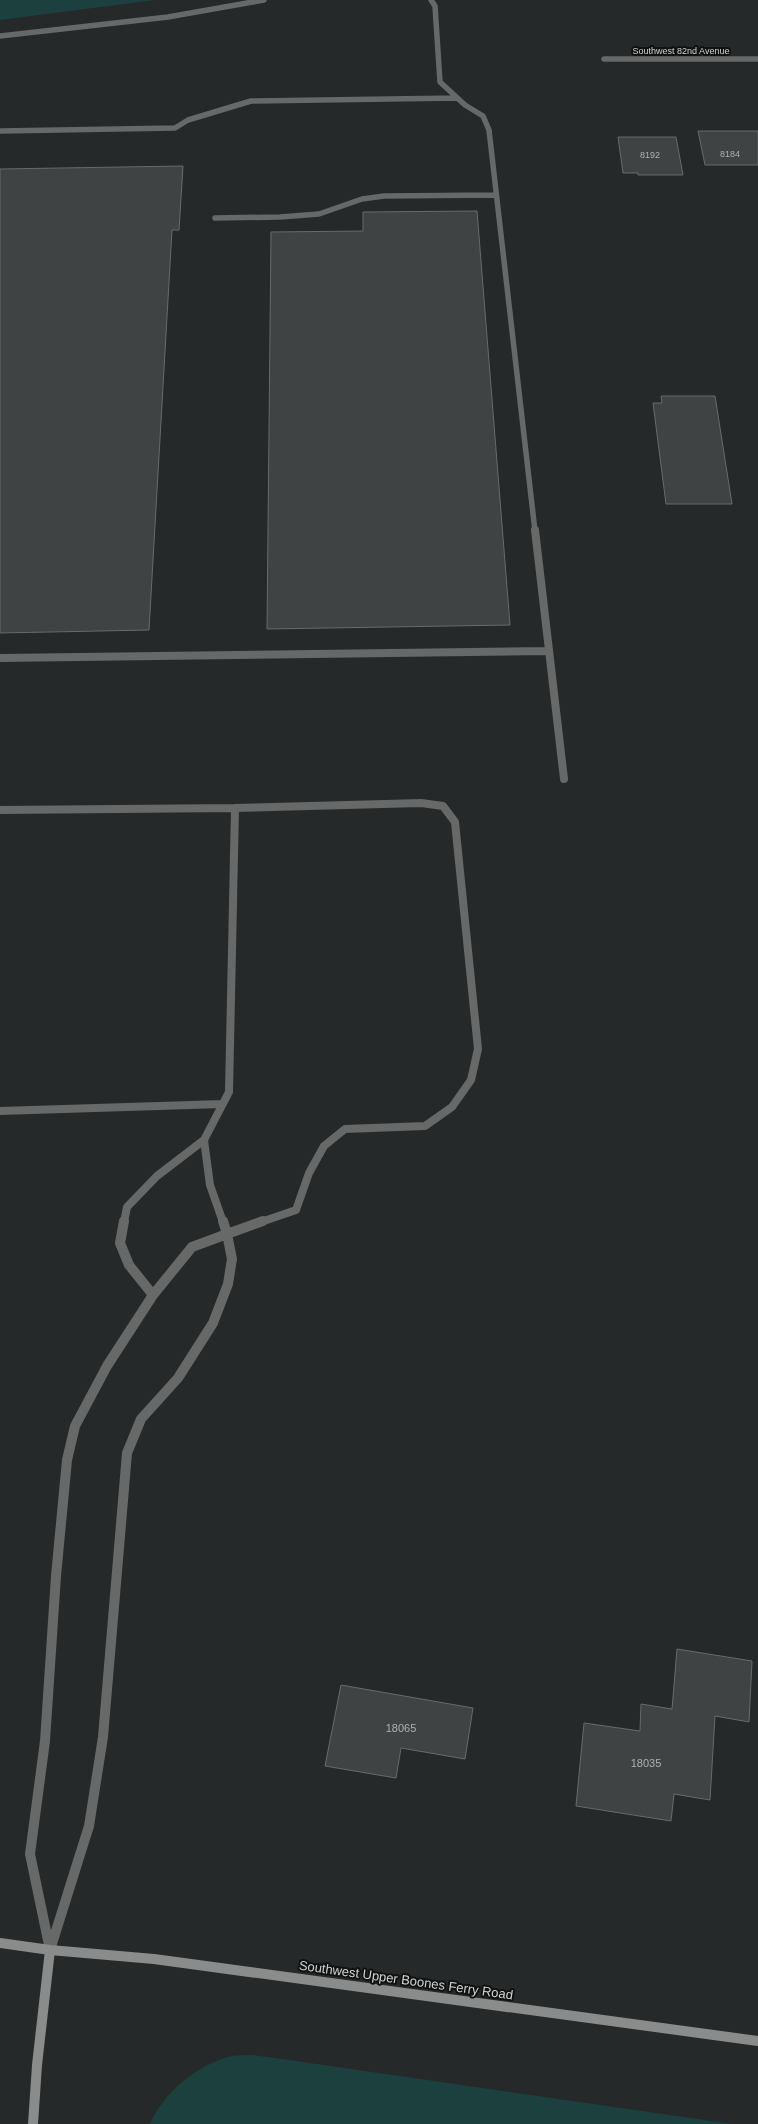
<svg xmlns="http://www.w3.org/2000/svg" width="758" height="2124" viewBox="0 0 758 2124" font-family="Helvetica,sans-serif">
	<rect width="100%" height="100%" fill="#262929"/>
	<!-- green -->
	<path fill="#1c403e" d="M0 0H155L0 20Z
		M252 2055 275 2058 732 2124H150C164 2092 197 2065 231 2056 238 2055 246 2055 252 2055Z"/>
	<!-- building -->
	<path fill="#3f4343" stroke="#676b6b" d="M698 131H758V165H705Z
		M618 137H676L683 175H638V173H623Z
		M183 166 179 230H172L149 630 0 633V169Z
		M477 211 510 625 267 629 271 232 363 231V212Z
		M661 396H715L732 504H666L653 403H662Z
		M677 1649 752 1661 749 1722 715 1716 710 1800 674 1794 671 1821 576 1806 584 1723 640 1731 641 1704 672 1709Z
		M341 1685 473 1708 465 1759 401 1748 396 1778 325 1766Z"/>
	<g fill="none" stroke-linecap="round" stroke-linejoin="round">
		<!-- lane-far2 -->
		<path stroke="#676868" stroke-width="5.5" d="M431 0 435 6 440 82 465 105 483 116 489 130 535 531
			M0 36 168 17 264 0
			M0 131 175 128 188 120 251 101 457 98
			M215 218 280 217 319 214 362 199 384 196 496 195"/>
		<!-- lane-far1 -->
		<path stroke="#676868" stroke-width="8" d="M535 530 564 779
			M0 658 549 651
			M235 808 421 803 443 806 455 822 478 1049 471 1080 452 1107 425 1126 345 1129 324 1146 309 1173 296 1210 261 1222
			M0 810 235 808
			M0 1111 222 1104
			M124 1222 127 1207 157 1176 204 1140
			M223 1222 210 1185 204 1140 229 1092 235 808"/>
		<!-- lane -->
		<path stroke="#676868" stroke-width="10" d="M124 1221 120 1243 129 1265 153 1295
			M223 1221 227 1234 263 1221
			M227 1234 232 1259 228 1284 213 1323 178 1378 141 1419 127 1453 103 1737 89 1826 50 1950 30 1854 45 1741 56 1576 67 1460 75 1426 107 1366 153 1295 192 1247Z"/>
		<!-- street -->
		<path stroke="#676868" stroke-width="5.5" d="M604 59H758"/>
		<!-- secondary -->
		<path stroke="#8a8c8c" stroke-width="10" d="M0 1943 50 1950 154 1959 758 2041
			M33 2124 37 2065 50 1950"/>
	</g>
	<g text-anchor="middle" dominant-baseline="central" stroke-width="4" stroke-linejoin="round" paint-order="stroke">
		<!-- far-street labels -->
		<g font-size="9" fill="#d2d4d4" stroke="#101111">
			<text x="681" y="51">Southwest 82nd Avenue</text>
		</g>
		<!-- number labels -->
		<g font-size="9" fill="#adb0b0">
			<text x="730" y="154">8184</text>
			<text x="650" y="155">8192</text>
		</g>
		<!-- near-number labels -->
		<g font-size="11" fill="#adb0b0">
			<text x="401" y="1728">18065</text>
			<text x="646" y="1763">18035</text>
		</g>
		<!-- near-street labels -->
		<g font-size="13" fill="#d2d4d4" stroke="#101111">
			<text transform="translate(406 1980) rotate(8)">Southwest Upper Boones Ferry Road</text>
		</g>
	</g>
</svg>
